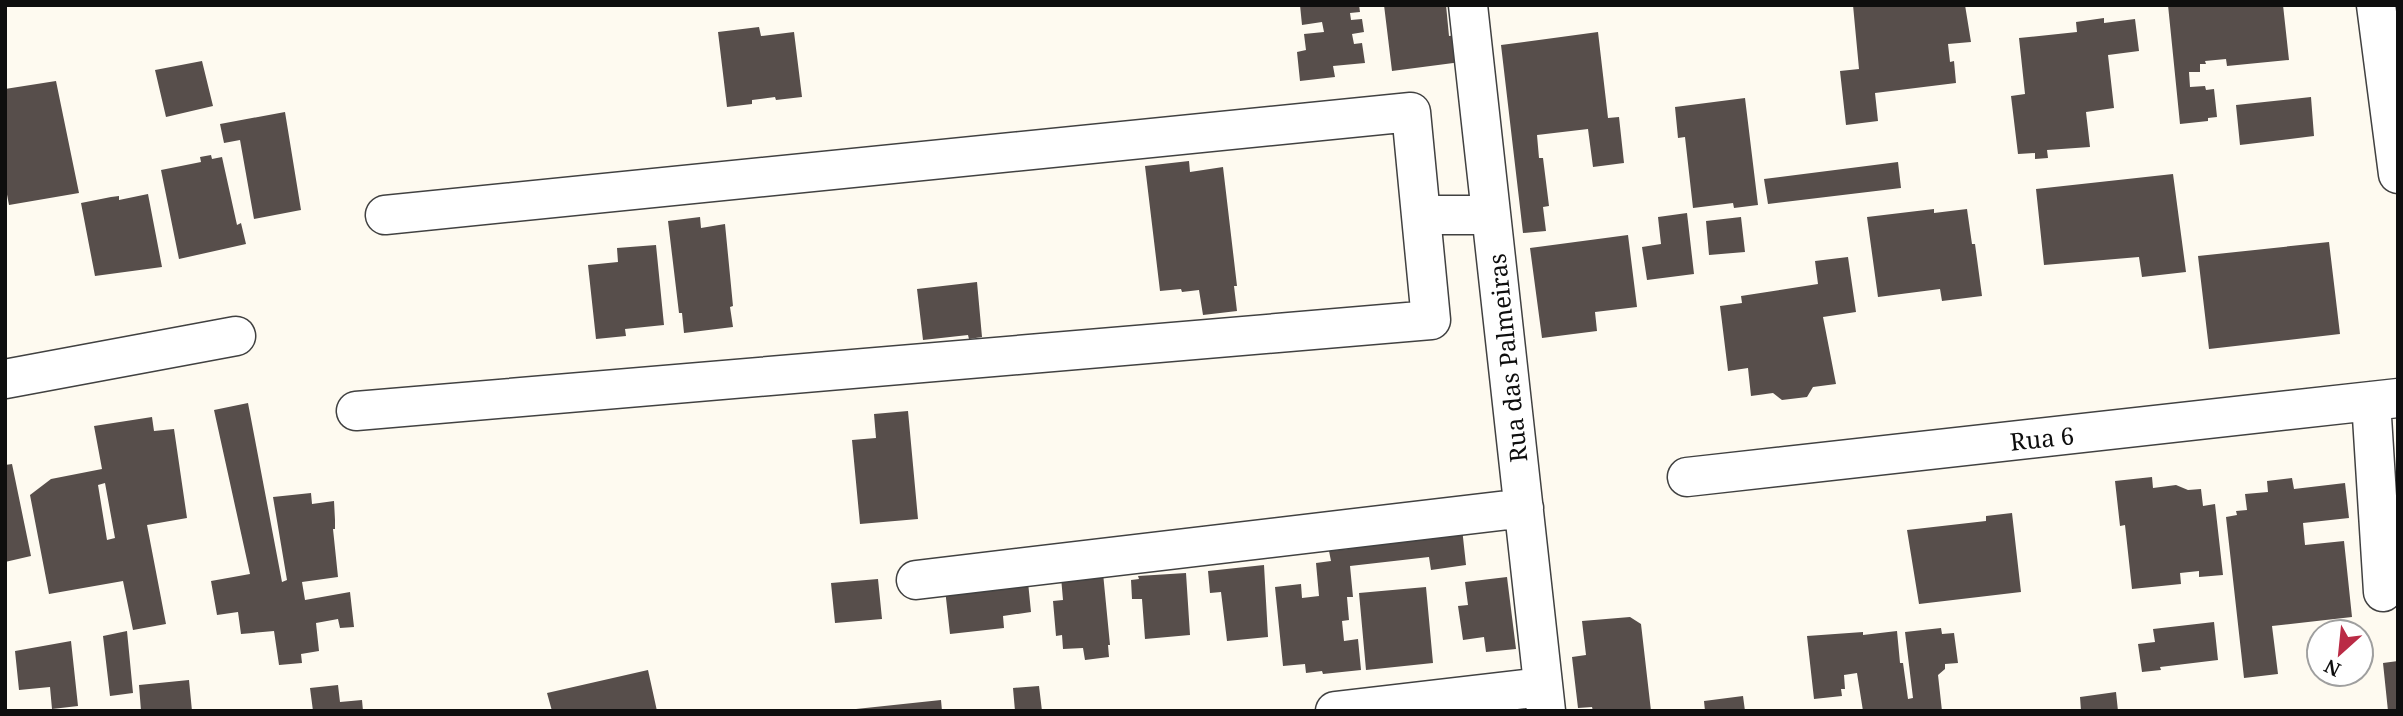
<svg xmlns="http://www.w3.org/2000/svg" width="2403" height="716" viewBox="0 0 2403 716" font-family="'Noto Serif',serif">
	<rect width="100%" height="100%" fill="#fefaf0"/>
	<!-- building -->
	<path fill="#574e4b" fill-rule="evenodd" d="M1300 5H1359L1360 12 1350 13 1351 20 1362 19 1364 32 1352 34 1354 44 1362 43 1365 63 1333 66 1335 77 1300 81 1297 52 1306 50 1304 34 1324 32 1322 22 1302 25Z
		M1384 5H1446L1449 36 1457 35 1461 62 1392 71Z
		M1853 5H1965L1971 42 1948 44 1950 62 1954 61 1956 83 1875 93 1878 121 1846 125 1840 71 1859 69Z
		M2168 5H2283L2289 60 2227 66 2226 59 2205 61 2206 64H2200V72H2189L2190 87 2205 86 2206 90 2214 89 2217 117 2208 118V121L2180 124Z
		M2104 18V23L2135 19 2139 51 2108 55 2114 108 2086 112 2090 147 2047 150 2048 158 2035 159V153L2018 154 2011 96 2025 94 2019 38 2077 32 2076 22Z
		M759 27 761 36 794 32 802 97 776 100 775 97 752 100V104L727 107 718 32Z
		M1598 32 1608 118 1619 117 1624 163 1593 167 1588 129 1537 135 1539 158H1543L1549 206 1543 207 1546 231 1523 233 1501 45Z
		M202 61 213 106 166 117 155 70Z
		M56 81 79 193 9 205 5 184V89Z
		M2311 97 2314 136 2240 145 2236 105Z
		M1745 98 1758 205 1734 208 1733 203 1693 208 1685 137 1678 138 1675 107Z
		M285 112 301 210 254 219 240 140 224 143 220 124Z
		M211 155 212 159 222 157 237 225 241 223 246 244 179 259 161 170 201 162 200 157Z
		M1189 161 1190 172 1223 167 1237 286H1234L1237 311 1203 315 1199 290 1182 292 1181 289 1160 291 1145 166Z
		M1898 162 1901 188 1768 204 1764 179Z
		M2173 174 2186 272 2142 277 2139 257 2044 265 2036 189Z
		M148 194 162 267 95 276 81 203 111 197 119 196V200Z
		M1934 209V213L1967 209 1972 244H1975L1982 296 1942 301 1940 289 1878 297 1867 217Z
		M1687 213 1694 274 1647 280 1642 247 1661 244 1658 217Z
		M700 217 701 228 725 224 733 306 730 307 733 327 684 333 682 313H679L668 221Z
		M1741 217 1745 252 1709 255 1706 221Z
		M1628 235 1637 307 1595 312 1597 331 1542 338 1530 248Z
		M2329 242 2340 334 2209 349 2198 256Z
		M656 245 664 325 625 329 626 336 596 339 588 265 618 262 617 248Z
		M1848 257 1856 312 1823 317 1836 384 1813 387 1807 397 1782 400 1773 393 1751 396 1748 368 1728 371 1720 306 1742 303 1741 296 1818 284 1815 261Z
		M977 282 982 337 969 339 968 335 923 340 917 289Z
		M248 403 282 582 287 580 273 497 311 493 312 504 334 501 335 520V529H333L338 577 302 582 305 600 350 592 354 627 340 628 338 619 316 623 319 651 301 654 302 663 279 665 274 631 241 634 238 612 217 615 211 581 250 574 214 410Z
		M908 411 918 519 860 524 852 440 876 438 874 414Z
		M152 417 154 431 174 429 187 518 147 525 166 624 133 630 123 581 49 594 30 495 51 479 102 469 94 426ZM105 483 115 538 107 540 98 485Z
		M12 464 31 556 5 562V465Z
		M2152 477 2153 488 2176 485 2188 490 2201 489 2203 506 2215 504 2223 575 2199 577V571L2180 573 2181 584 2132 589 2125 525 2120 526 2115 481Z
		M2292 478 2294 489 2345 483 2349 518 2303 523 2305 545 2344 541 2352 617 2272 626 2278 674 2244 678 2226 517 2237 515 2236 511 2247 510 2245 494 2268 492 2267 481Z
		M2012 513 2021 592 1919 604 1907 530 1986 521V516Z
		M1462 528 1466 565 1431 570 1429 557 1350 566 1353 597H1347L1349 620 1342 621 1344 641 1358 639 1361 670 1323 674 1322 671 1306 673 1305 664 1283 666 1275 587 1301 584 1302 598 1319 596 1316 563 1331 561 1329 551 1348 549 1347 540Z
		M1264 565 1268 637 1227 641 1221 592 1210 593 1208 571Z
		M1027 572 1031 612 1003 616 1004 628 950 634 944 580Z
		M1103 573 1110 645H1108L1109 657 1085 660 1083 648 1063 649 1062 635 1056 636 1053 601 1063 600 1061 577Z
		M1186 573 1190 635 1145 639 1142 599H1132L1131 580 1139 579 1138 576Z
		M1507 577 1516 649 1486 652 1484 637 1463 640 1458 606 1468 605 1465 582Z
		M878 579 882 619 835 623 831 583Z
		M1426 587 1433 663 1366 670 1359 593Z
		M1630 617 1641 624 1651 711H1593L1592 707 1578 708 1572 657 1586 655 1582 621Z
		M2214 622 2218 660 2160 667 2161 670 2142 672 2138 644 2155 642 2153 629Z
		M1941 628 1942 634 1954 633 1958 663 1945 664V669L1938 675 1942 711H1863L1857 673 1844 675 1845 689H1841L1842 696 1814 699 1807 636 1863 632V635L1897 631 1900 663H1903L1908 699 1913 698 1905 632Z
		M127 631 133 693 110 696 103 636Z
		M71 641 78 706 52 709 50 687 19 690 15 651Z
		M2398 661V711H2388L2383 663Z
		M648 670 657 711H552L547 693Z
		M189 680 192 711H141L139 685Z
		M338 685 340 702 362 700 363 711H313L310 688Z
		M1039 686 1042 711H1015L1013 688Z
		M2116 692 2118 711H2081L2080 697Z
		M1743 696 1745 711H1705L1704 701Z
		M941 700 942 711H856V709Z"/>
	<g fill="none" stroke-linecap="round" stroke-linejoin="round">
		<defs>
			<path id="minor" d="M1468 5 1546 711
				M2376 5 2398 174
				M1421 215H1491
				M5 379 236 336
				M2371 401 2383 592
				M356 411 1431 320 1411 112 385 215
				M1687 477 2398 398
				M916 580 1524 508
				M1335 711 1543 687"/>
		</defs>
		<!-- minor casing -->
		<use href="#minor" stroke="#414141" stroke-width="41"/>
		<!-- minor -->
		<use href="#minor" stroke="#fff" stroke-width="38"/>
	</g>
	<g text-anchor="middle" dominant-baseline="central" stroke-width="7" stroke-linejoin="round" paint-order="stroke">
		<!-- street labels -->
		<g font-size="24" fill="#0e0e0e" stroke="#fff">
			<text transform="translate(1507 358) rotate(-96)">Rua das Palmeiras</text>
			<text transform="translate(2042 438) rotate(-6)">Rua 6</text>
		</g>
	</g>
	<!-- border -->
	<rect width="2403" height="716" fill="none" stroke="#0e0e0e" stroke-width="14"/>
	<!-- north arrow -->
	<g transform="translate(2340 653) rotate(207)"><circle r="33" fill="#ffffff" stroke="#9f9f9f" stroke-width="2"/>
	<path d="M0-5L12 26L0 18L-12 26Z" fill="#ba2b45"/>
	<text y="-10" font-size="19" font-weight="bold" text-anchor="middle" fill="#0e0e0e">N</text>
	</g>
</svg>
